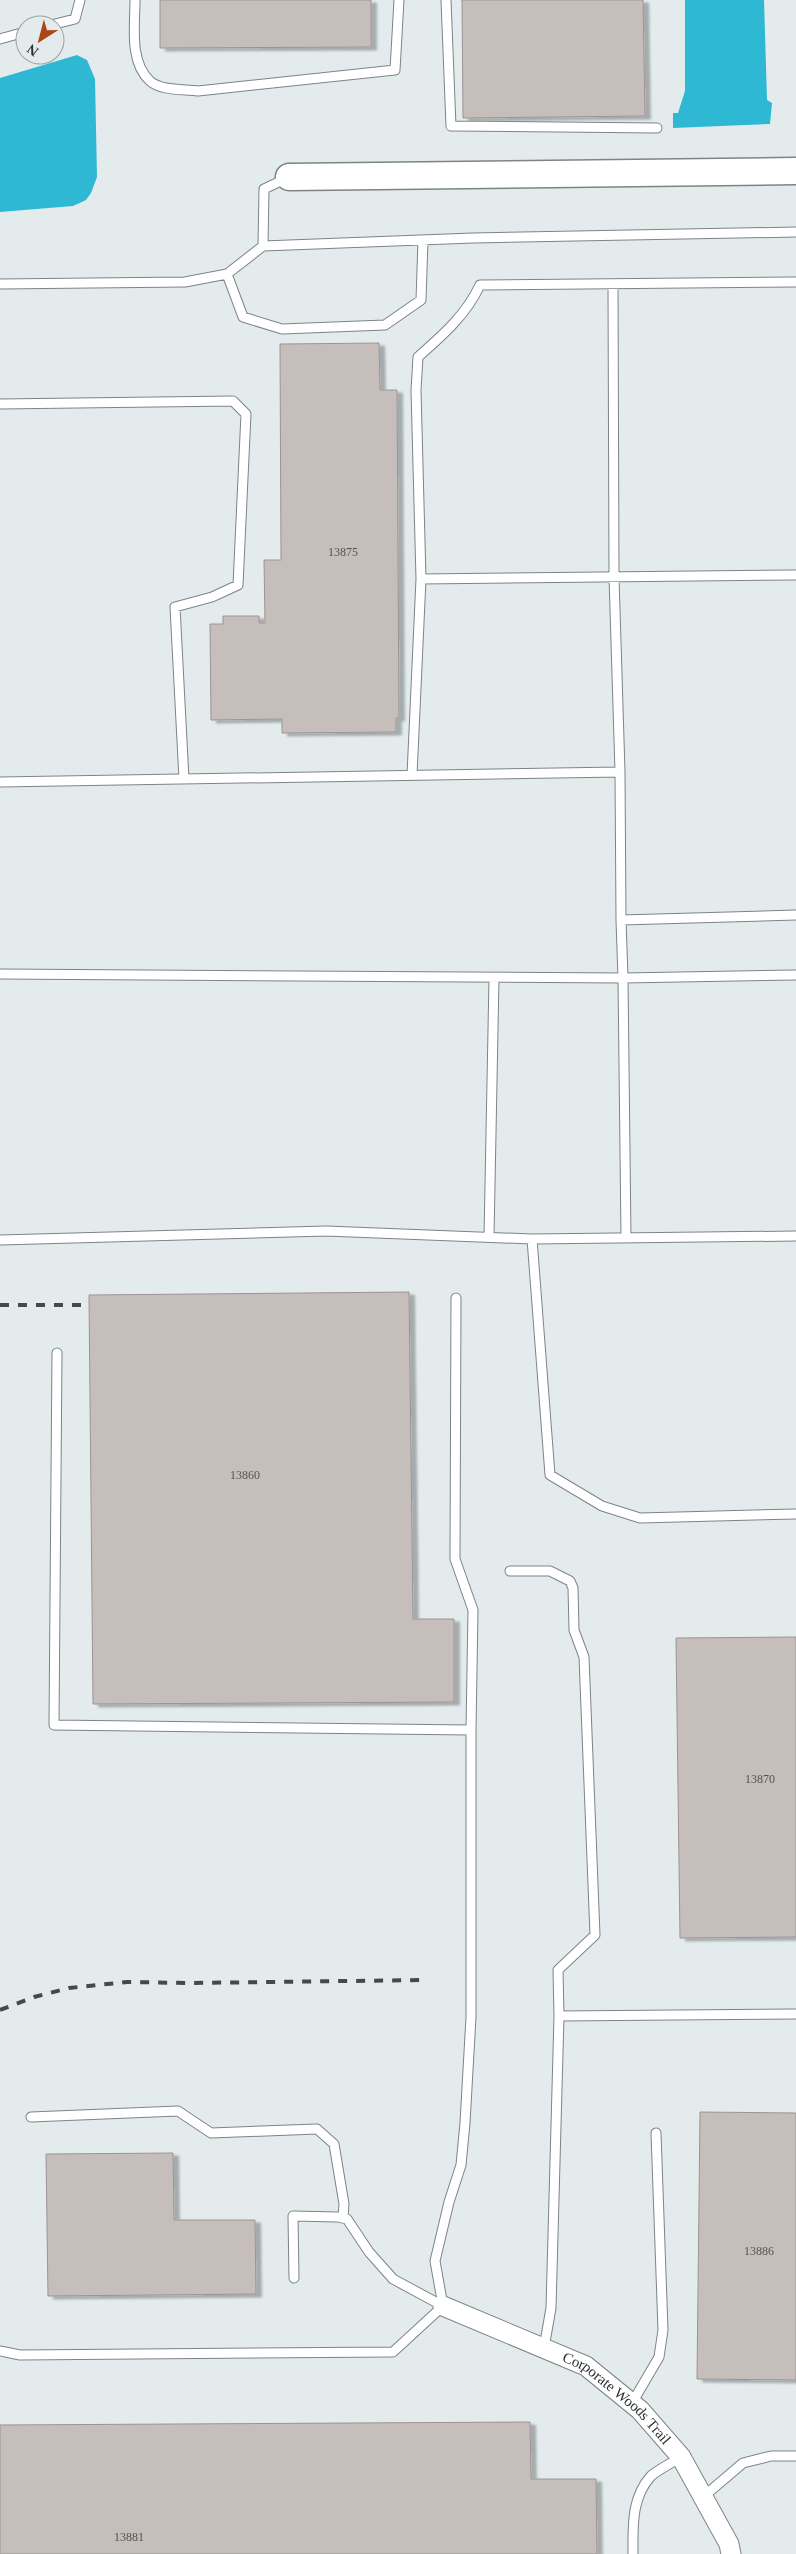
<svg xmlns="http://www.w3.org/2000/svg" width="796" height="2554" viewBox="0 0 796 2554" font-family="Georgia,serif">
	<defs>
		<filter id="shadow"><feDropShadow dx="5.5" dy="3" stdDeviation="1" flood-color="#0004"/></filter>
	</defs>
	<rect width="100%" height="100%" fill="#e3ebed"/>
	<!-- water -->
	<path fill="#2fb8d3" d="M685 0H764L767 100 772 103 770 124 673 128V113H678L685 91Z
		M77 55 87 60 95 79 97 177 91 193 86 200 73 206 0 212V78Z"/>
	<!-- building -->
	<path fill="#c6bebb" stroke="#9c9492" filter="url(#shadow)" d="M160 0H371V47L160 48Z
		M462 0H643L645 116 463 118Z
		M379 343 380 390H397L399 718H396V732L282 733V719L211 720 210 624H223V616H259V623H265L264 560H281L280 344Z
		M409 1292 413 1619H454V1702L93 1704 89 1295Z
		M796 1637V1937L680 1938 676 1638Z
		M700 2112 796 2113V2380L697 2379Z
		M173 2153 174 2220H255L256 2294 48 2296 46 2154Z
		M530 2422 531 2479H596L597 2554H0V2425Z"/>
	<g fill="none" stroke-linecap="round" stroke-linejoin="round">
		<defs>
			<path id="lane" d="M135 0C135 25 129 62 150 81 161 91 184 89 198 91L395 70 399 0
				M446 0 451 126 657 128
				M51 25 75 19 80 0
				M0 39 25 32
				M263 246 473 238 796 232
				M227 274 243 317 282 329 385 325 421 300 423 240
				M796 282 480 285C466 315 443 335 418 357L416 390 421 579 796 575
				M0 284 185 282 227 274 263 246 264 189 287 178
				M613 284 614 577 620 772
				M0 404 233 401 246 414 238 585 212 597 175 607 184 779
				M412 775 421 579
				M0 782 620 772 621 920 796 915
				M0 974 623 978 621 920
				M489 1237 494 978
				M626 1238 623 978 796 975
				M532 1239 796 1236
				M0 1240 326 1231 532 1239 550 1475 602 1506 640 1518 796 1514
				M456 1298 455 1559 473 1610 471 1730
				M57 1353 54 1725 471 1730V2017L465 2123 461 2165 449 2202 435 2261 443 2306
				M510 1571H550L570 1581 573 1588 574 1630 584 1657 595 1935 558 1970 559 2016
				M31 2117 178 2111 211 2133 317 2129 334 2144 344 2204 343 2217
				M294 2278 293 2216 338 2217 347 2219 369 2252 393 2279 443 2306
				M544 2348 551 2308 559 2016 796 2014
				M0 2351 20 2355 393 2352 443 2306
				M632 2403 659 2357 663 2330 656 2133
				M703 2497 743 2463 771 2456H796
				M633 2554C633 2527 631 2498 651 2476 659 2469 672 2463 681 2457"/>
			<g id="street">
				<path id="s1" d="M443 2306 586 2366 640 2410 681 2457 729 2544 731 2554"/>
			</g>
			<path id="secondary" d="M289 177 796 171"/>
		</defs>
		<!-- lane casing -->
		<use href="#lane" stroke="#7d8486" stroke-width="11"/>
		<!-- street casing -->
		<use href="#street" stroke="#7d8486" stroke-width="21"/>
		<!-- secondary casing -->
		<use href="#secondary" stroke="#7d8486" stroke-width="29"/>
		<!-- lane -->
		<use href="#lane" stroke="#fff" stroke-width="9"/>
		<!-- street -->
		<use href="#street" stroke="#fff" stroke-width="19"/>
		<!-- secondary -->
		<use href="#secondary" stroke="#fff" stroke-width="26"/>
		<!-- rail -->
		<path stroke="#44494a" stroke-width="4" stroke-dasharray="9 9" stroke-linecap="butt" d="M0 1305H83
			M0 2010 34 1997 69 1988 127 1982 191 1983 426 1980"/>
	</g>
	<g text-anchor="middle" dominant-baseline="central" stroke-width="4" stroke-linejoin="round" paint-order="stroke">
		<!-- number labels -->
		<g font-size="12" fill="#535454">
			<text x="343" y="552">13875</text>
			<text x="245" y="1475">13860</text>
			<text x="760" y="1779">13870</text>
			<text x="759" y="2251">13886</text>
			<text x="129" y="2537">13881</text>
		</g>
		<!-- street labels -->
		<g font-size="15" fill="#2d3132" stroke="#e3ebed">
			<text stroke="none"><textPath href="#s1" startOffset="199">Corporate Woods Trail</textPath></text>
		</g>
	</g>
	<!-- north arrow -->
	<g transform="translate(40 40) rotate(216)"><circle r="24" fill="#e3ebed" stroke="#9aa1a2"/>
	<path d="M0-4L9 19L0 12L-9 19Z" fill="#ab4616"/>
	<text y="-8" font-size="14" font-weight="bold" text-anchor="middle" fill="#2d3132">N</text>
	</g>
</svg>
